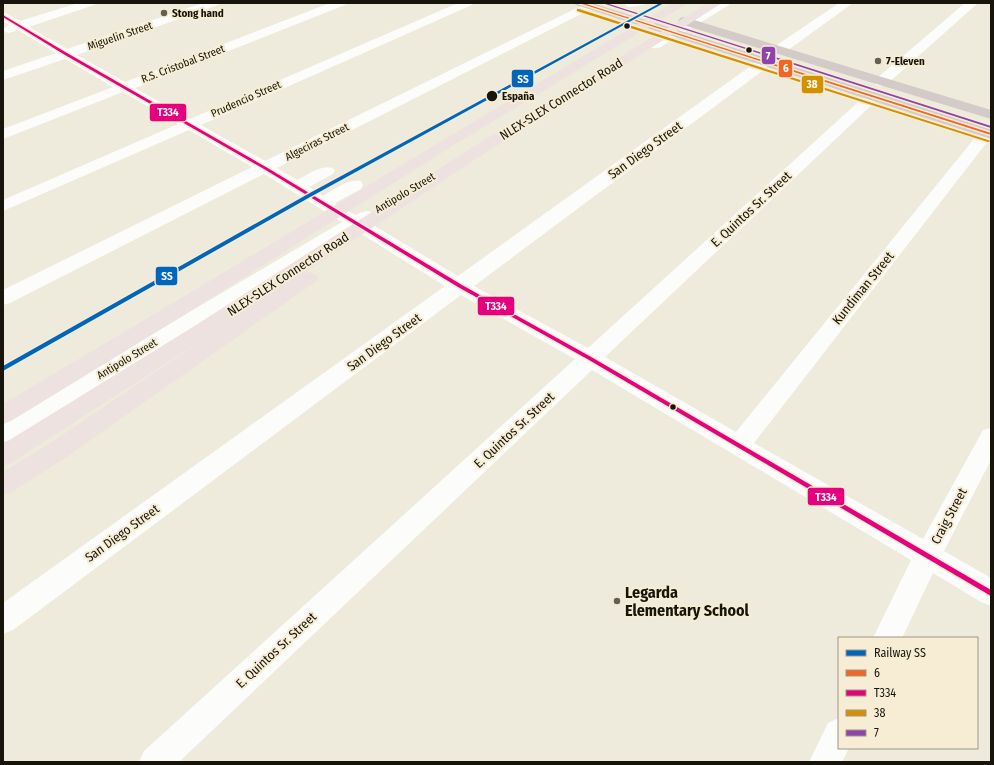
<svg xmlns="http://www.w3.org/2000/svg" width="994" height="765" viewBox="0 0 994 765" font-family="'Fira Sans Condensed',sans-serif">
	<rect width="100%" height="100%" fill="#eeeadc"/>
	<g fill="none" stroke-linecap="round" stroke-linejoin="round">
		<!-- minor -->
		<path fill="#fcfcfa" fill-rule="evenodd" d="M78 3H96L94 5 29 27 67 49 203 3H220L218 5 77 55 125 82 330 3H347L345 5 135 88 190 119 458 3H474L472 5 201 125 265 161 585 4H593L595 6 593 8 277 168 297 180C308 175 320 164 333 168L335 171 333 174 309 187 323 196C334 190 348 178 361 181L363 185 361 189 335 203 355 215 366 211 372 212 375 216 368 222 458 276 759 60H769L771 63 769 66 474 286 588 348 867 94 872 93 877 94 879 97 877 100 605 357 736 432 982 129 991 128V137L754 443 923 539 983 430 991 428V460L944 551 991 578V606L981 602 933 573 902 638H873L911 560 592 370 179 762H139L144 751 575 359 461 295 13 630 3 634V603L445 286 355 230 11 440 3 442V422L342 222 264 174 10 303 3 305V290L252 167 189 130 3 211V200L178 124 123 92 3 139V129L113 87 65 59 3 80V71L56 53 18 30 9 33 5 32 3 29 9 25 3 21V12L20 21Z
			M625 3H646L644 5 630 7 626 6Z
			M717 3H731L729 5 659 48H649L648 45 649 42Z
			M839 3H853L784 53H774L773 50 774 47Z
			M965 3H978L886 85 881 86 876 85 874 82 876 79Z
			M839 718V748H849L842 762H809L828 723Z"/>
		<!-- major -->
		<path fill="#d2cbc8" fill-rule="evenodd" d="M574 3H592L991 129V139L576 5Z
			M684 17 991 110V119L680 24 678 21 680 18Z"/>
		<!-- highway -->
		<path fill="#eee2e0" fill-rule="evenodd" d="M673 3H687L685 5 457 143 181 317 11 421 3 424V404C227 272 449 135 673 3Z
			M708 3H722L485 153 304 273 308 272 315 274 318 278 315 282 68 456 12 492 3 495V472L52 442 210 335 11 463 3 466V444L196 325 473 147Z"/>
		<defs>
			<path id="bus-1" d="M579 3H583L991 133V135Z"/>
			<path id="bus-2" d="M3 15 67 53 266 167 462 285 593 358 991 590V596L589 360 458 287 264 169 65 55 3 17Z"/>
			<path id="bus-3" d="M577 9H579L991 141 988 142 577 11Z"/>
			<path id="bus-4" d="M602 3H606L991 126V128Z"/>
		</defs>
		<!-- bus-1 casing -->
		<use href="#bus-1" stroke="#f6edd4" stroke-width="3"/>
		<!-- bus-2 casing -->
		<use href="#bus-2" stroke="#f6edd4" stroke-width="3"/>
		<!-- bus-3 casing -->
		<use href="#bus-3" stroke="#f6edd4" stroke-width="3"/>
		<!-- bus-4 casing -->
		<use href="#bus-4" stroke="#f6edd4" stroke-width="3"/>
		<!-- bus-1 -->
		<use href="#bus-1" fill="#f26522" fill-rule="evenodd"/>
		<!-- bus-2 -->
		<use href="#bus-2" fill="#e5007d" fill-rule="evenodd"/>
		<!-- bus-3 -->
		<use href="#bus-3" fill="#d59002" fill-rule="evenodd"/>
		<!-- bus-4 -->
		<use href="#bus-4" fill="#8e44ad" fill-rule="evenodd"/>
		<defs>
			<path id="rail-1" d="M660 3H664L312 196 3 371V366L308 194Z"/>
		</defs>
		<!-- rail-1 casing -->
		<use href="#rail-1" stroke="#f6edd4" stroke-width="3"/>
		<!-- rail-1 -->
		<use href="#rail-1" fill="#0065bd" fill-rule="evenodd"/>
	</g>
	<!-- markers -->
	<g fill="#625f54" stroke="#f6edd4" stroke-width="1.5">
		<circle cx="164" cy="13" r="4"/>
		<circle cx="878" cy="61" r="4"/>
		<circle cx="617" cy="601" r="4"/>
	</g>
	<g fill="#17140b" stroke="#f6edd4" stroke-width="1.5">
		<circle cx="627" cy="26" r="3.5"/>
		<circle cx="749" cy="50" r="3.5"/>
		<circle cx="492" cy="96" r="6"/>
		<circle cx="673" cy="407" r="3.5"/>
	</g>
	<g text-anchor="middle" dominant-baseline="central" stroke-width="4" stroke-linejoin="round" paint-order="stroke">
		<!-- far-poi labels -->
		<g font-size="11" font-weight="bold" fill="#17140b" stroke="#f6edd4" text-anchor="start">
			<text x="172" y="13">Stong hand</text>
			<text x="886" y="61">7-Eleven</text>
		</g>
		<!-- far-street labels -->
		<g font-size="11" fill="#17140b" stroke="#f6edd4">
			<text transform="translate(120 36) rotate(-19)">Miguelin Street</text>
			<text transform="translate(183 64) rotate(-21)">R.S. Cristobal Street</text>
			<text transform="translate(246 99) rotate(-24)">Prudencio Street</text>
			<text transform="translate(317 142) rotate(-27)">Algeciras Street</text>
			<text transform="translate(405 193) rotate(-31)">Antipolo Street</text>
			<text transform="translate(127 359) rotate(-31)">Antipolo Street</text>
		</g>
		<!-- far-stop labels -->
		<g font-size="11" font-weight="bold" fill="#17140b" stroke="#f6edd4" text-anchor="start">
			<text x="502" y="96">España</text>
		</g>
		<!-- street labels -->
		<g font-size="13" fill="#17140b" stroke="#f6edd4">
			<text transform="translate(561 99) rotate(-32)">NLEX-SLEX Connector Road</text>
			<text transform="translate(645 150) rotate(-36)">San Diego Street</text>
			<text transform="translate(751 209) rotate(-43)">E. Quintos Sr. Street</text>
			<text transform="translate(288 274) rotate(-33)">NLEX-SLEX Connector Road</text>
			<text transform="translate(863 288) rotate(-51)">Kundiman Street</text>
			<text transform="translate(384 342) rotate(-36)">San Diego Street</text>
			<text transform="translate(514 430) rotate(-43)">E. Quintos Sr. Street</text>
			<text transform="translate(949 516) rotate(-62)">Craig Street</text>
			<text transform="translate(122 533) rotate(-36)">San Diego Street</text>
			<text transform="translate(276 650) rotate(-43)">E. Quintos Sr. Street</text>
		</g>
		<!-- near-poi labels -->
		<g font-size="16" font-weight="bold" fill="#17140b" stroke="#f6edd4" text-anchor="start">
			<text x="625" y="592">Legarda<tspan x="625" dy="18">Elementary School</tspan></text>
		</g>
	</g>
	<g stroke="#f6edd4" stroke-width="1.5">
		<rect x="761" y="46" width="15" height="19" rx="4" fill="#8e44ad"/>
		<rect x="778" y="59" width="15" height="19" rx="4" fill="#f26522"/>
		<rect x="511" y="69" width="23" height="19" rx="4" fill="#0065bd"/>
		<rect x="801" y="75" width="23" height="19" rx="4" fill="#d59002"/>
		<rect x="149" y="103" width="38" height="19" rx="4" fill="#e5007d"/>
		<rect x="155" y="266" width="23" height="20" rx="4" fill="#0065bd"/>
		<rect x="477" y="296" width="38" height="20" rx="4" fill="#e5007d"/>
		<rect x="807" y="487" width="38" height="19" rx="4" fill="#e5007d"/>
	</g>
	<g font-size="11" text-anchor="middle" font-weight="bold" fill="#fff">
		<text x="768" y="60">7</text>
		<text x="786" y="72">6</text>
		<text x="523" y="83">SS</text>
		<text x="812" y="88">38</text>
		<text x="168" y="116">T334</text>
		<text x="167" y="280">SS</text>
		<text x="496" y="310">T334</text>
		<text x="826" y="501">T334</text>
	</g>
	<!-- border -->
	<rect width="994" height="765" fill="none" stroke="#17140b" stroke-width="8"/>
	<!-- legend -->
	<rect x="838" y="637" width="140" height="112" fill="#f6edd4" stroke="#9d9684"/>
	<rect x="846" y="650" width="20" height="6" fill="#0065bd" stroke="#9d9684"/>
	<text x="874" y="657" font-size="12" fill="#17140b">Railway SS</text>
	<rect x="846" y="670" width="20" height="6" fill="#f26522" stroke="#9d9684"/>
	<text x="874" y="677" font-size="12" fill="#17140b">6</text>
	<rect x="846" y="690" width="20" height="6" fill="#e5007d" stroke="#9d9684"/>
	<text x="874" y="697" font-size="12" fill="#17140b">T334</text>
	<rect x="846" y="710" width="20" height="6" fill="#d59002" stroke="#9d9684"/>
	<text x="874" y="717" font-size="12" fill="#17140b">38</text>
	<rect x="846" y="730" width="20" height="6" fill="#8e44ad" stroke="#9d9684"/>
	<text x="874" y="737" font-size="12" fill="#17140b">7</text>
</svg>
